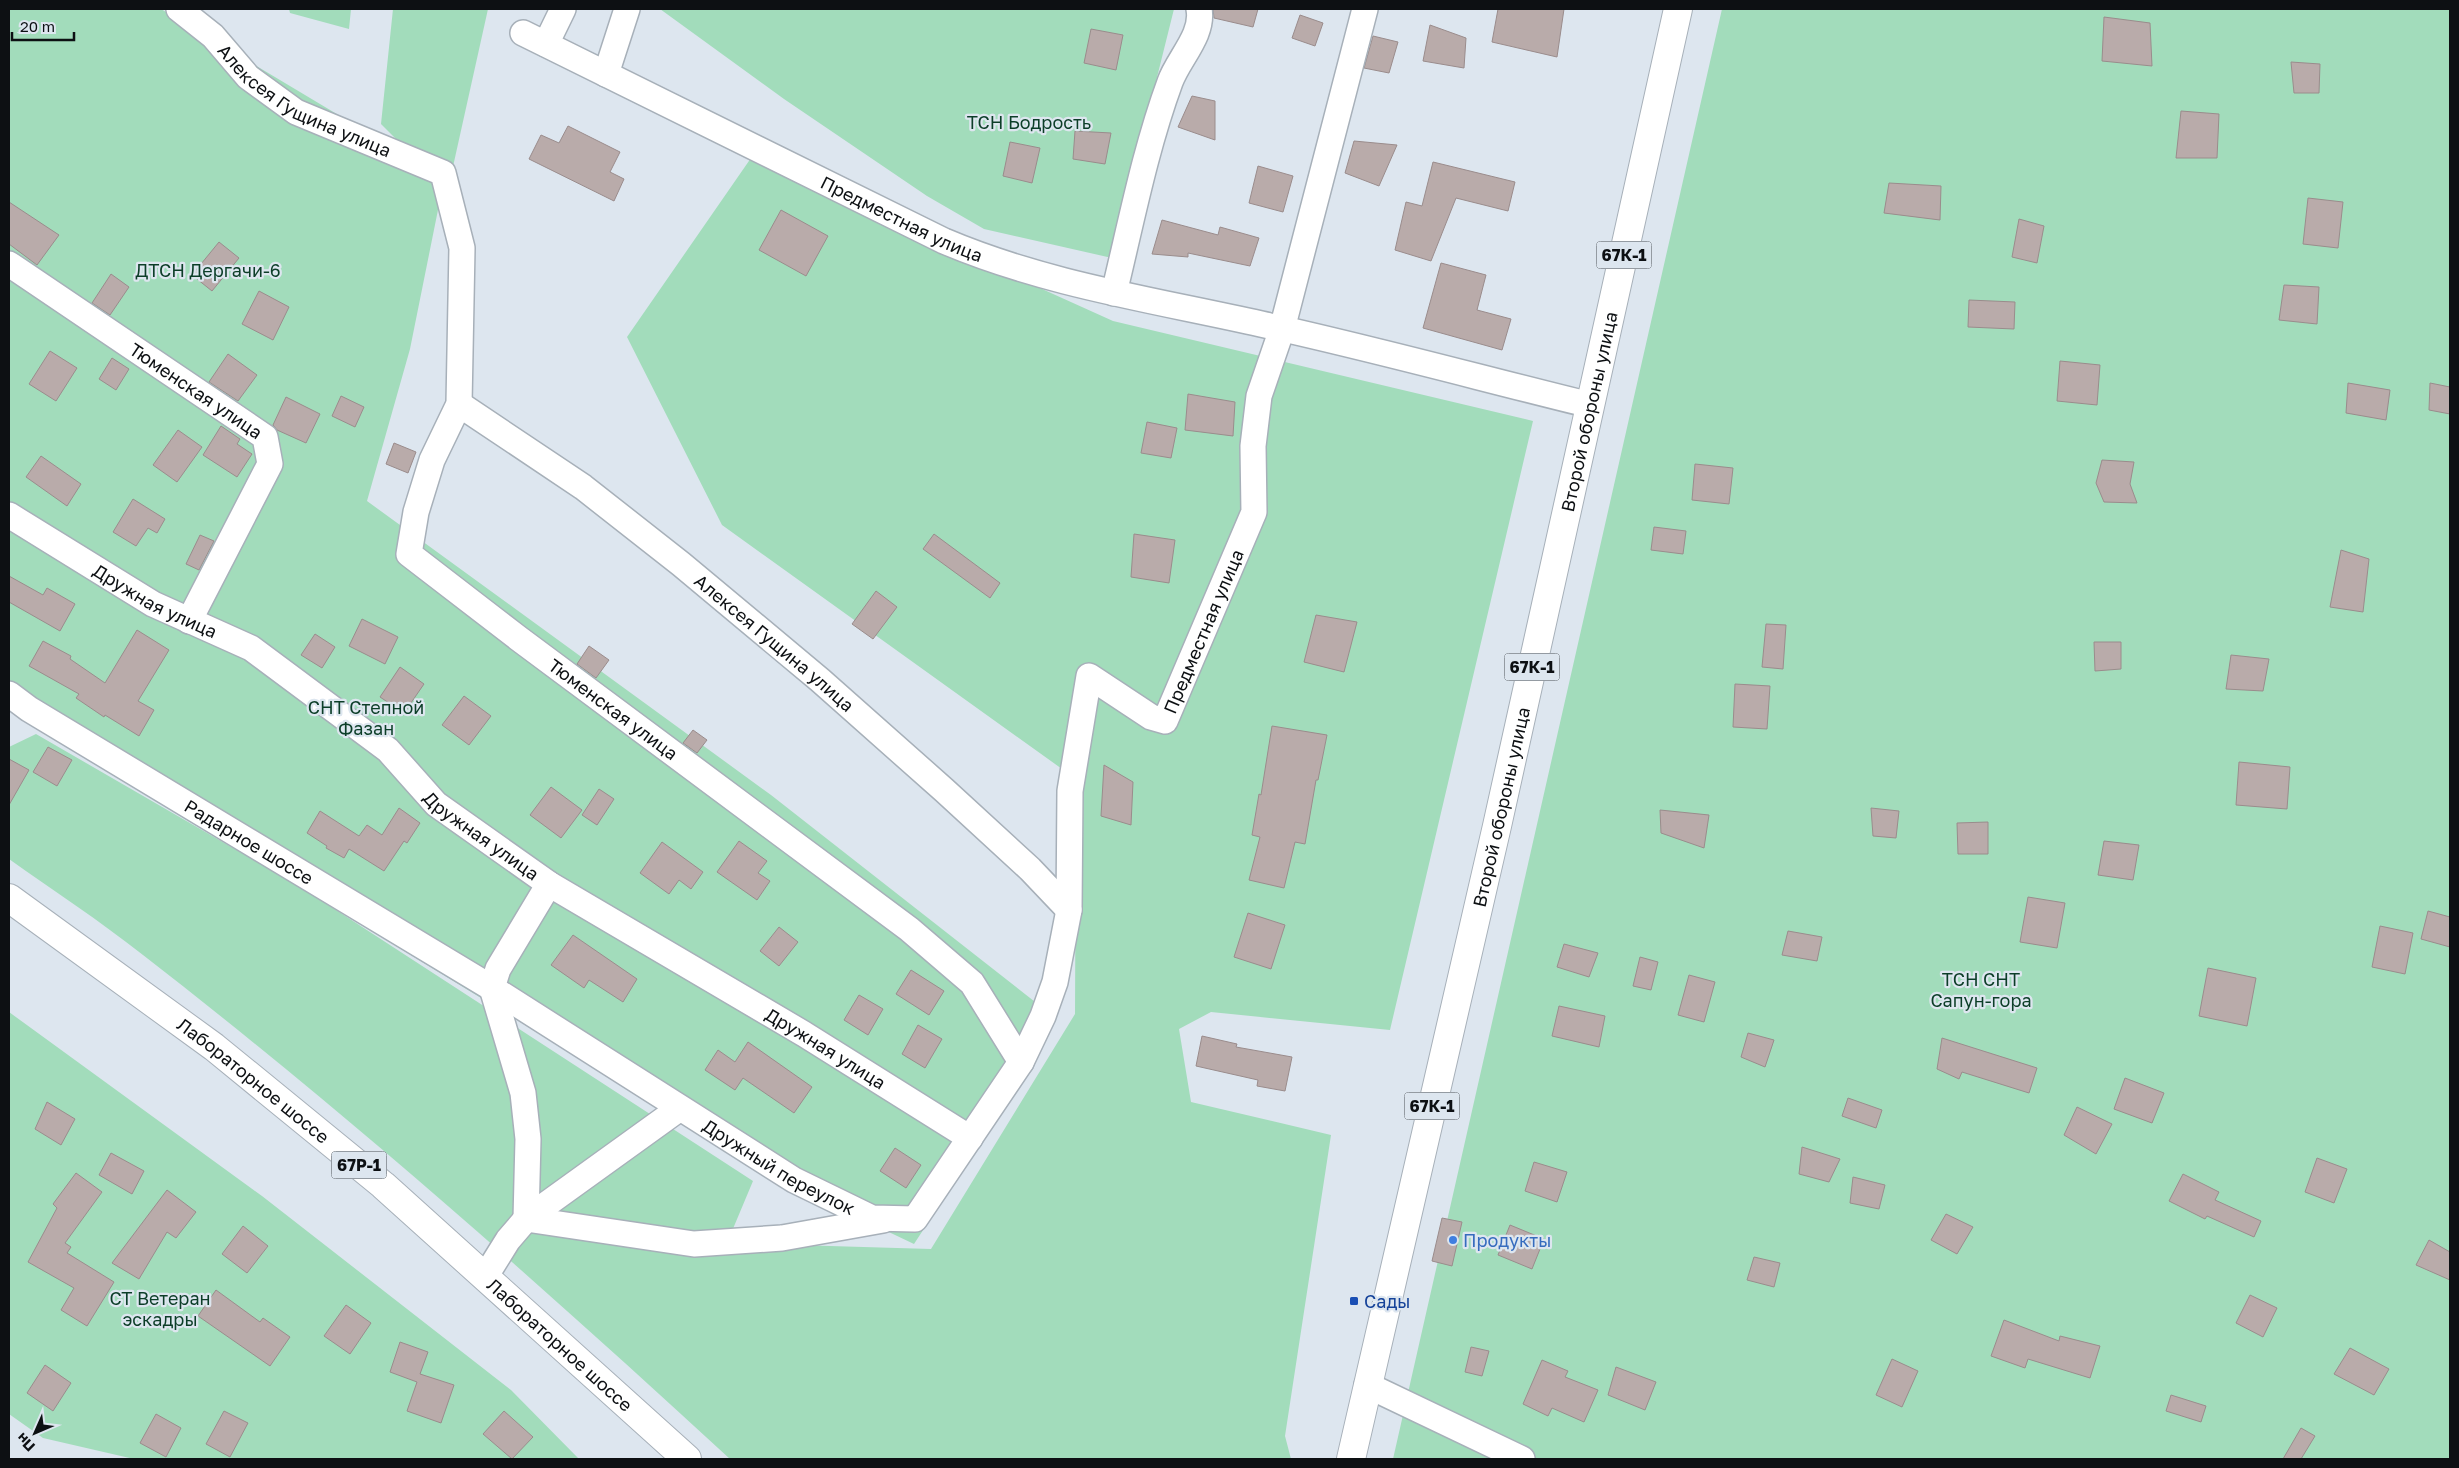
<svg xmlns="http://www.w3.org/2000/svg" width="2459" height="1468" viewBox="0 0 2459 1468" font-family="'Golos Text',sans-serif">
	<rect width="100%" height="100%" fill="#dde6ef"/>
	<!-- green -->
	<path fill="#a2dcbb" d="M9 9H161L422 165 381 124 393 9H488L448 189 443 185 410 349 367 501 771 795 1053 1016 1038 1054 914 1244 773 1177 313 895 753 1181 727 1243 931 1249 1075 1014 1076 779 722 525 627 337 751 158 1113 321 1533 421 1390 1030 1211 1012 1179 1029 1191 1102 1331 1135 1285 1436 1291 1459H730C541 1285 347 1113 143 955 100 921 54 891 9 859V747L36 734 297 885 138 786 9 711Z
		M289 9H351L349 29 290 13Z
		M660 9H1174L1112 258 984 229 927 196 784 99Z
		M1722 9H2450V1459H1393Z
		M9 1012 262 1196 511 1390 579 1459H134L43 1438 9 1414Z"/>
	<!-- building -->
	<path fill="#b9abaa" stroke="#9a8c8c" d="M1213 9H1258L1253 27 1214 18Z
		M1498 9H1564L1557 57 1492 42Z
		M1300 15 1323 23 1315 46 1292 38Z
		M2104 17 2150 23 2152 66 2102 61Z
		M1430 25 1466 38 1464 68 1423 61Z
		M1091 29 1123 35 1116 70 1084 63Z
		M1373 36 1398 42 1389 73 1364 68Z
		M2291 62 2320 64 2319 93H2294Z
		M1192 96 1215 101V140L1178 127Z
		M2181 111 2219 114 2217 158H2176Z
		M568 126 620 152 610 172 624 179 614 201 529 159 541 135 559 143Z
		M1075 131 1111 133 1105 164 1073 159Z
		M1354 141 1397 145 1379 186 1345 173Z
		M1010 142 1040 148 1032 183 1003 176Z
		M1433 162 1515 182 1508 211 1456 198 1431 261 1395 250 1406 202 1422 206Z
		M1258 166 1293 176 1283 212 1249 203Z
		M1889 183 1941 186 1940 220 1884 213Z
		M2308 198 2343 202 2338 248 2303 244Z
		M9 202 59 235 37 265 9 244Z
		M781 210 828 236 806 276 759 250Z
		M2019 219 2044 226 2037 263 2012 257Z
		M1162 220 1218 235 1220 227 1259 238 1250 266 1188 253V257L1152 254Z
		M219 242 239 258 212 291 192 275Z
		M1441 263 1486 275 1477 310 1511 319 1502 350 1423 328Z
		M111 274 129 287 110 315 92 303Z
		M2284 285 2319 287 2317 324 2279 320Z
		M259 291 289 307 273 340 242 324Z
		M1969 300 2015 302 2014 329 1968 327Z
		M50 351 77 368 56 401 29 384Z
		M228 354 257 375 238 401 209 382Z
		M112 358 129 369 116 390 99 379Z
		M2060 361 2100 365 2097 405 2057 401Z
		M2348 383 2390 390 2386 420 2346 413Z
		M2430 383 2450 387V414L2429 410Z
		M1188 394 1235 402 1233 436 1185 430Z
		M341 396 364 407 355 427 332 416Z
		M286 397 320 414 306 443 277 430 273 425Z
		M1147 422 1177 428 1171 458 1141 453Z
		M221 426 240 439 237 444 252 454 237 477 203 455Z
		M178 430 202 447 177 482 153 465Z
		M394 443 416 452 408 473 386 464Z
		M41 456 81 484 67 506 26 477Z
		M2102 460 2134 462 2130 484 2137 503 2104 502 2096 483Z
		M1695 464 1733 468 1729 504 1692 500Z
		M133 499 165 519 157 533 148 528 136 546 113 532Z
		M1654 527 1686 531 1683 554 1651 550Z
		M934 534 1000 583 990 598 923 549Z
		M1134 534 1175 540 1169 583 1131 577Z
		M200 535 214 541 199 570 186 564Z
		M2341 550 2369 559 2363 612 2330 607Z
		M9 576 43 595 47 588 75 604 60 631 9 602Z
		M876 591 897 607 873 639 852 624Z
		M1316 615 1357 622 1344 672 1304 662Z
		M362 619 398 637 385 664 349 646Z
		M1766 624 1786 625 1783 669 1762 667Z
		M137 630 169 650 138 701 154 710 139 736 105 715 104 717 76 698 79 694 29 666 43 641 71 656 70 659 105 683Z
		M315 634 335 647 322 668 301 655Z
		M2094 642H2121V669L2095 671Z
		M589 646 609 660 596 678 577 664Z
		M2231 655 2269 659 2263 691 2226 689Z
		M400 667 424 684 404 713 380 697Z
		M1735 684 1770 686 1767 729 1733 727Z
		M464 696 491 716 469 745 442 725Z
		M1272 726 1327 735 1318 780H1316L1305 844 1295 842 1284 888 1249 880 1260 837 1252 835 1259 794 1261 795Z
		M693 730 707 740 697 753 683 743Z
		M48 747 72 760 57 786 33 772Z
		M9 759 29 770 9 805Z
		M2239 762 2290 767 2287 809 2236 805Z
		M1104 765 1133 782 1131 825 1101 816Z
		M551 787 582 810 561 838 530 815Z
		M599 789 614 799 597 825 582 815Z
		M399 808 420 823 407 843 404 841 384 871 349 849 344 858 326 848 327 846 307 833 320 811 359 836 367 825 382 835Z
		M1871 808 1899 811 1896 838 1873 836Z
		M1660 810 1709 815 1704 848 1661 833Z
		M1988 822V854H1958L1957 823Z
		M739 841 767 861 758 873 770 881 757 900 717 872Z
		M2104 841 2139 845 2133 880 2098 875Z
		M662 842 703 872 691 889 679 880 669 894 640 873Z
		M2028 897 2065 903 2057 948 2020 942Z
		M2428 911 2450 917V947L2421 939Z
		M1248 913 1285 925 1271 969 1234 957Z
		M2380 926 2413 933 2405 974 2372 967Z
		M779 927 798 942 779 966 760 951Z
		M1788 931 1822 937 1817 961 1782 955Z
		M573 935 637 979 623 1002 589 980 584 988 551 965Z
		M1564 944 1598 953 1589 977 1557 967Z
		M1640 957 1658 962 1651 990 1633 986Z
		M2208 968 2256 978 2247 1026 2199 1016Z
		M911 970 944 991 929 1015 896 994Z
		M1689 975 1715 982 1704 1022 1678 1015Z
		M859 995 883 1009 868 1035 844 1020Z
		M1559 1006 1605 1016 1599 1047 1552 1036Z
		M918 1025 942 1039 925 1068 902 1054Z
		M1748 1033 1774 1040 1765 1067 1741 1057Z
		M1202 1036 1237 1044 1236 1047 1292 1057 1285 1091 1257 1086 1258 1080 1196 1066Z
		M1942 1038 2037 1068 2029 1093 1962 1072 1959 1079 1937 1069Z
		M748 1042 812 1087 794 1113 743 1078 735 1090 705 1070 718 1050 735 1062Z
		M2125 1078 2164 1093 2152 1123 2114 1109Z
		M1848 1098 1882 1110 1876 1128 1842 1116Z
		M47 1102 75 1119 61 1145 35 1129Z
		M2077 1107 2112 1124 2096 1154 2064 1135Z
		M1802 1147 1840 1159 1829 1182 1799 1174Z
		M895 1148 921 1165 906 1188 880 1171Z
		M111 1153 144 1171 132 1194 99 1175Z
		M2317 1158 2347 1169 2334 1203 2305 1192Z
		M1534 1162 1567 1172 1557 1202 1525 1191Z
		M76 1173 102 1192 65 1243 71 1247 67 1253 114 1282 87 1326 61 1310 74 1288 28 1262 57 1208 53 1204Z
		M2183 1174 2219 1192 2215 1200 2261 1221 2254 1237 2207 1216 2205 1219 2169 1201Z
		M1853 1177 1885 1185 1879 1209 1850 1203Z
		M167 1190 196 1212 176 1238 167 1232 139 1279 112 1263Z
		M1946 1214 1973 1227 1957 1254 1931 1240Z
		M1442 1218 1462 1222 1452 1266 1432 1261Z
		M1510 1225 1544 1239 1532 1269 1498 1255Z
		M243 1226 268 1246 247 1273 222 1254Z
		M2429 1240 2450 1252V1280L2416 1265Z
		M1754 1257 1780 1263 1774 1287 1747 1280Z
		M216 1290 260 1322 263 1318 290 1337 270 1366 198 1316Z
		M2250 1295 2277 1308 2263 1337 2236 1323Z
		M346 1305 371 1323 350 1354 324 1336Z
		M2004 1320 2059 1341 2060 1336 2100 1346 2090 1378 2028 1359 2025 1368 1991 1356Z
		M400 1342 428 1352 420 1374 454 1385 441 1423 407 1411 417 1382 390 1372Z
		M1471 1347 1489 1351 1482 1376 1465 1372Z
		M2350 1348 2389 1369 2374 1395 2334 1374Z
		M1892 1359 1918 1371 1902 1407 1876 1395Z
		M1542 1360 1568 1371 1565 1377 1598 1390 1584 1422 1552 1408 1548 1416 1523 1404Z
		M45 1365 71 1383 53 1411 27 1393Z
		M1616 1367 1656 1382 1645 1410 1608 1395Z
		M2171 1395 2206 1406 2201 1422 2166 1411Z
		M224 1411 248 1423 230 1457 206 1444Z
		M504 1411 533 1437 512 1459 483 1434Z
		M156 1414 181 1428 166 1457 140 1443Z
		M2301 1428 2315 1436 2301 1459H2283Z"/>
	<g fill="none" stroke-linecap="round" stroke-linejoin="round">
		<defs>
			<g id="street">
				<path id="s1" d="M179 9 213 36 248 77 296 112 443 173 462 248 459 404 432 460 416 512 409 554 518 638 909 929 972 983 1021 1062"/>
				<path id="s2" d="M523 33 944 241C1045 284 1154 300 1261 324 1371 348 1480 378 1590 405"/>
				<path d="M546 44 563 9"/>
				<path d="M606 74 627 9"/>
				<path id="s3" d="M9 264 265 437 270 464 189 621"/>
				<path d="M1114 293C1131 223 1145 150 1170 82 1178 59 1204 35 1199 9"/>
				<path id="s4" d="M459 404 583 487 681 564 820 680 944 790 1030 869 1069 910"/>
				<path id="s5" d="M9 515 153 604 251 648 388 750 436 804 549 884 804 1034 970 1138"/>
				<path id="s6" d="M9 694 29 709 492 988 794 1180 872 1218 915 1219 1021 1062 1043 1016 1055 982 1069 910 1070 791 1089 676 1151 717 1165 721 1254 512 1253 446 1259 396 1282 329 1365 9"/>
				<path d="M549 884 498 969 492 988 523 1093 528 1139 526 1219 694 1244 782 1238 883 1220"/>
				<path d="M485 1277 508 1240 526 1219 680 1108"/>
				<path d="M1367 1385 1522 1459"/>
			</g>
			<g id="primary">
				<path id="s7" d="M9 898 214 1047 383 1185 687 1459"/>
				<path id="s8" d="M1351 1459 1497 826 1678 9"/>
			</g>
		</defs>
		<!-- street casing -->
		<use href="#street" stroke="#a7b0b9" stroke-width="28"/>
		<!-- primary casing -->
		<use href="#primary" stroke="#a7b0b9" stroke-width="30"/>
		<!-- street -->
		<use href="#street" stroke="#fff" stroke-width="25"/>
		<!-- primary -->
		<use href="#primary" stroke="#fff" stroke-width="28"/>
	</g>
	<!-- markers -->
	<circle fill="#3f7fe0" stroke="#dde6ef" stroke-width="2" cx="1453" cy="1240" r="5"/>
	<rect fill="#1a4fb4" stroke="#dde6ef" stroke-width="2" x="1349" y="1296" width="10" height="10" rx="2.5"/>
	<g text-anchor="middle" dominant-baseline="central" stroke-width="4.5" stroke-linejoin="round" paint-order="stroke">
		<!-- shield labels -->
		<g fill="#dde6ef" stroke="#4b5055" stroke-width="1">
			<rect x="1596.5" y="241.5" width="55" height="27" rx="4"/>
			<rect x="1504.5" y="653.5" width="55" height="27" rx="4"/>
			<rect x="1404.5" y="1092.5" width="55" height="27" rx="4"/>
			<rect x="331.5" y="1151.5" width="55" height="27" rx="4"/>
		</g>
		<g font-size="16" font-weight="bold" fill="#0d1013">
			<text x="1624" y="255">67К-1</text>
			<text x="1532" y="667">67К-1</text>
			<text x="1432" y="1106">67К-1</text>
			<text x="359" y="1165">67Р-1</text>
		</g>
		<!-- street labels -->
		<g font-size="18" fill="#0d1013" stroke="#dde6ef">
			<text stroke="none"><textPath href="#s1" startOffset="158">Алексея Гущина улица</textPath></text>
			<text stroke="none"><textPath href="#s2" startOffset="422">Предместная улица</textPath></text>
			<text stroke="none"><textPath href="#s3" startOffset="226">Тюменская улица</textPath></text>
			<text stroke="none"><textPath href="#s8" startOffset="1074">Второй обороны улица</textPath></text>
			<text stroke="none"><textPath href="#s5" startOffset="170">Дружная улица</textPath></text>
			<text stroke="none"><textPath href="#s6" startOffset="1825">Предместная улица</textPath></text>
			<text stroke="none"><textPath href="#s4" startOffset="396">Алексея Гущина улица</textPath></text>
			<text stroke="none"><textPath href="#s1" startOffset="965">Тюменская улица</textPath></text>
			<text stroke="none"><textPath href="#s8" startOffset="669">Второй обороны улица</textPath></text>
			<text stroke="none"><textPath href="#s5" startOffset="575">Дружная улица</textPath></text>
			<text stroke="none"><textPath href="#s6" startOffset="282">Радарное шоссе</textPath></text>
			<text stroke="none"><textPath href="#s5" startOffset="980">Дружная улица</textPath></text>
			<text stroke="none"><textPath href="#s7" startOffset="305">Лабораторное шоссе</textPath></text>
			<text stroke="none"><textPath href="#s6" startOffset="904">Дружный переулок</textPath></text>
			<text stroke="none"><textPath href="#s7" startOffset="710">Лабораторное шоссе</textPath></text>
		</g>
		<!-- park labels -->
		<g font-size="18" fill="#0c3e28" stroke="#dde6ef">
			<text x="1029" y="122">ТСН Бодрость</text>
			<text x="208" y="270">ДТСН Дергачи-6</text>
			<text x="366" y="707">СНТ Степной<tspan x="366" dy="21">Фазан</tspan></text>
			<text x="1981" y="979">ТСН СНТ<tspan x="1981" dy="21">Сапун-гора</tspan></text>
			<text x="160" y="1298">СТ Ветеран<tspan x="160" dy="21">эскадры</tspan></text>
		</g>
		<!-- shop labels -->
		<g font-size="18" fill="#366cbe" stroke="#dde6ef" text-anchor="start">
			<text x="1463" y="1240">Продукты</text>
		</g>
		<!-- transit labels -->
		<g font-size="18" fill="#164399" stroke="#dde6ef" text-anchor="start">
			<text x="1364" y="1301">Сады</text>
		</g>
	</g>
	<!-- border -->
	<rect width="2459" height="1468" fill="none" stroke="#0d1013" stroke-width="20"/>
	<!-- north arrow -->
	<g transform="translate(35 1433) rotate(225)" stroke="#dde6ef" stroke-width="4" paint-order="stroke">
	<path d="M0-4L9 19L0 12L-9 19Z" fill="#0d1013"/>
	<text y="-8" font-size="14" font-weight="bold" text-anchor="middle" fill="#0d1013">Пн</text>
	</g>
	<!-- scale -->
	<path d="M12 32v8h62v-8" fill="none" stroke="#0d1013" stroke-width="2.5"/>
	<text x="20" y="32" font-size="15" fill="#0d1013" stroke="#dde6ef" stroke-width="4" paint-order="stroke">20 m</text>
</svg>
